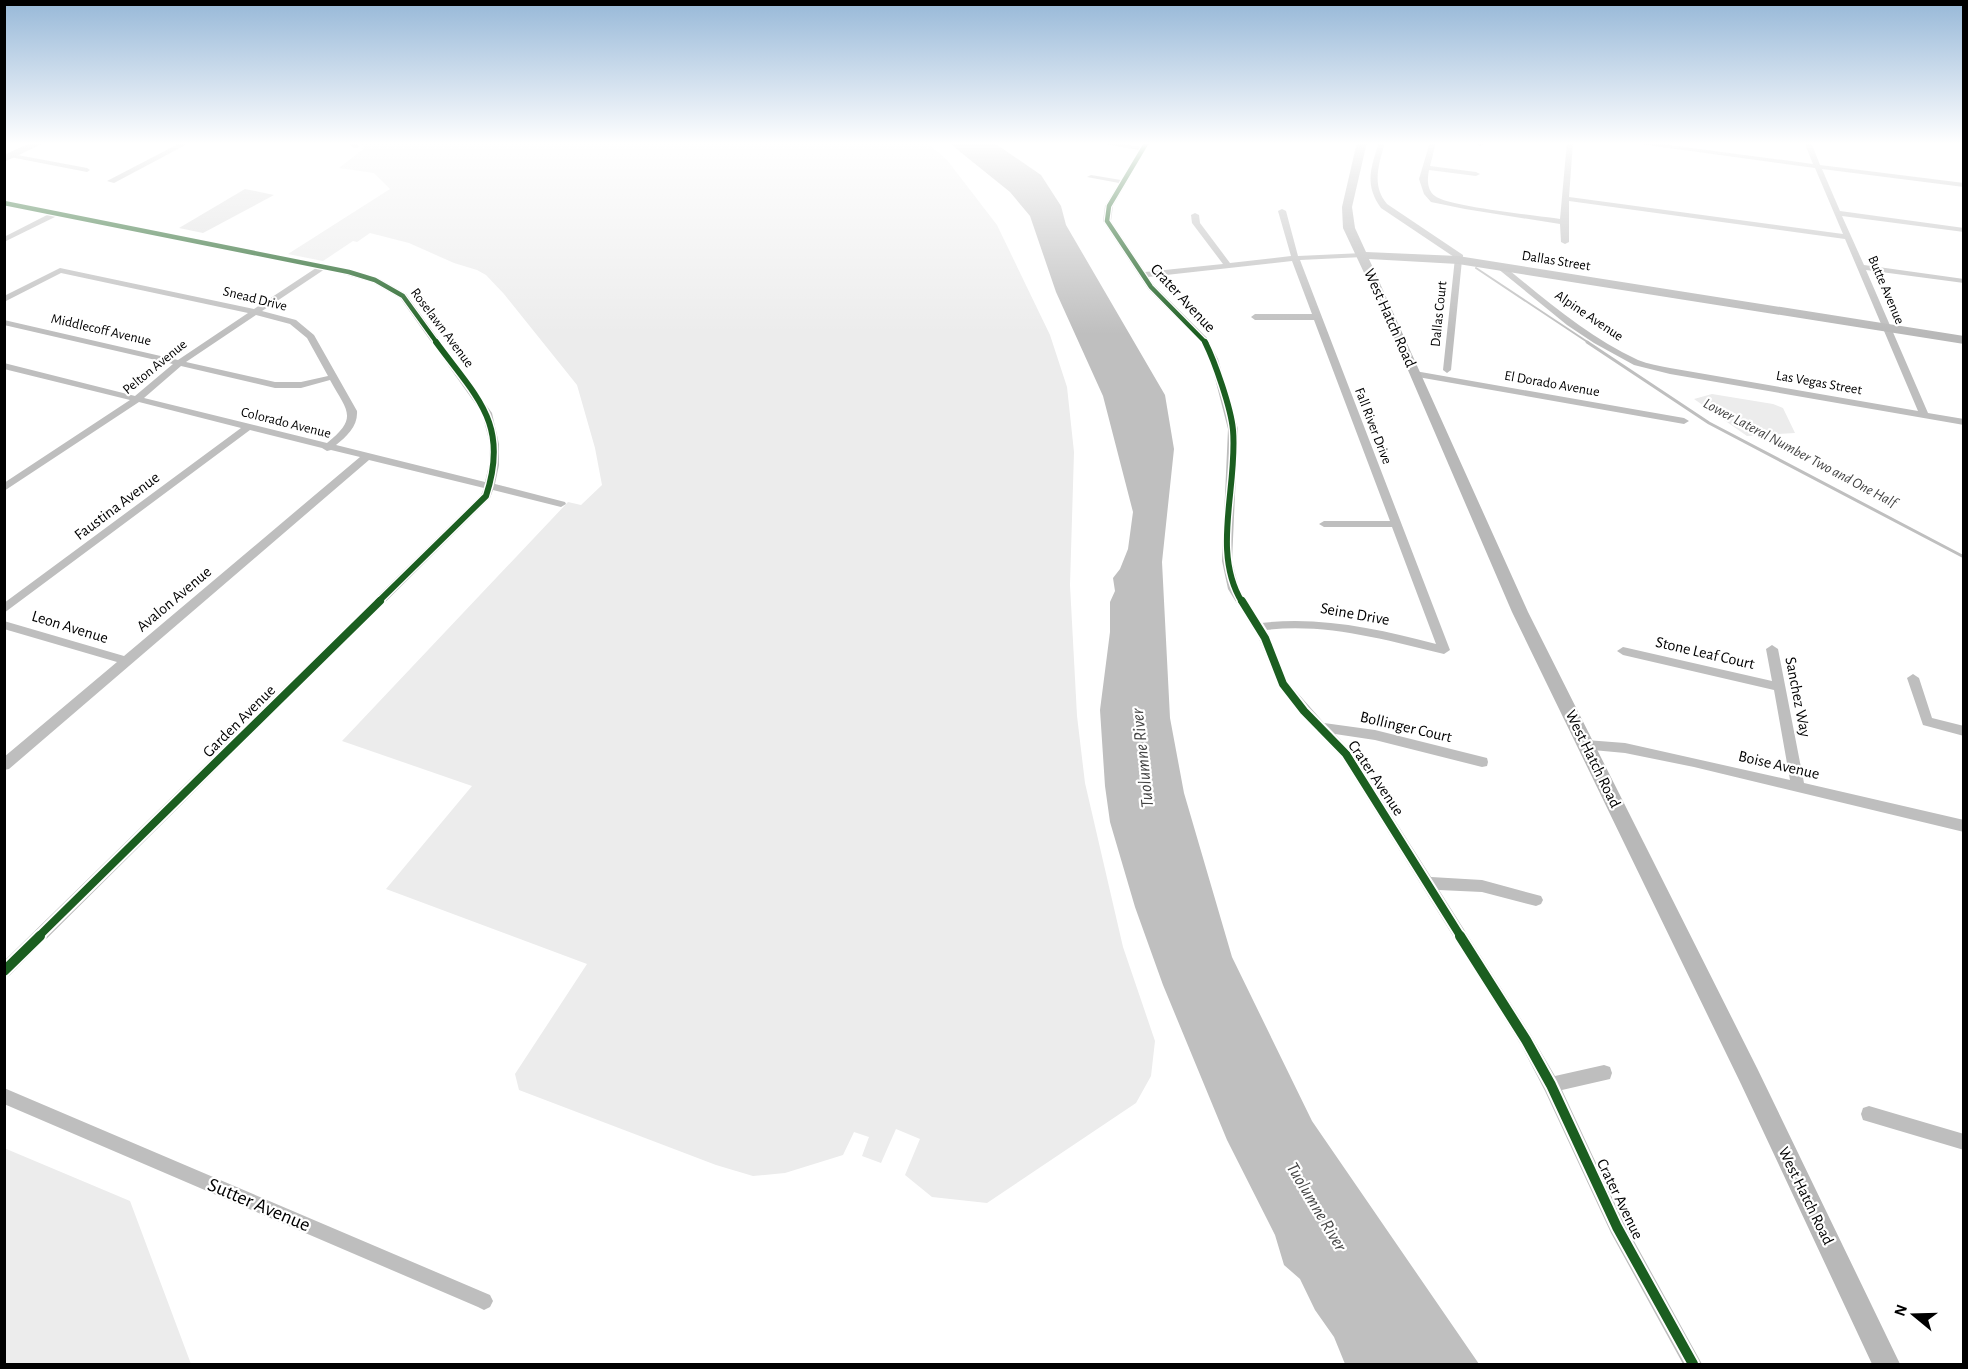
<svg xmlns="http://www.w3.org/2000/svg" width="1968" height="1369" viewBox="0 0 1968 1369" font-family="'Alegreya Sans',sans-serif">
	<rect width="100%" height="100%" fill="#fff"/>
	<!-- green -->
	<path fill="#ececec" d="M359 142H926L947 160 997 225 1050 335 1067 387 1074 452 1070 585 1077 716 1085 783 1123 947 1155 1041 1151 1076 1136 1103 987 1203 932 1197 905 1175 920 1139 896 1129 881 1163 862 1156 869 1137 854 1132 843 1155 785 1173 753 1176 716 1165 519 1090 515 1074 587 964 386 889 472 786 342 741 568 502 581 505 602 485 595 448 577 385 504 294 486 275 477 270 454 263 409 243 370 233 357 242 353 241 323 261 288 254 390 189 374 173 339 168 362 150 363 147Z
		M1712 394 1773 404 1783 408 1795 433 1747 436 1694 399Z
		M4 1148 130 1201 191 1364H5Z"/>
	<!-- water -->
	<path fill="#bfbfbf" d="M948 142H993L1041 175 1061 206 1066 225 1165 395 1174 449 1162 562 1170 718 1184 793 1232 957 1312 1121 1479 1364H1345L1334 1337 1315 1310 1300 1279 1284 1265 1275 1235 1227 1140 1163 985 1135 907 1110 822 1105 786 1100 710 1110 632V602L1115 591 1113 578 1120 569 1128 549 1133 512 1103 396 1056 292 1030 216 1010 192Z"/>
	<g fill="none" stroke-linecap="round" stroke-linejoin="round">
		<!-- stream-far1 -->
		<path stroke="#bfbfbf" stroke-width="2" d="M1476 268 1589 343"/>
		<!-- stream -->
		<path stroke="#bfbfbf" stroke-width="3" d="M1587 342 1709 423 1964 557"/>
		<!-- canal -->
		<path fill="#bfbfbf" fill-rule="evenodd" d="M1379 142H1385C1379 164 1371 185 1387 204L1463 255V259H1457L1381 208C1364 184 1371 168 1379 142Z"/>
	</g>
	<!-- building -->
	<path fill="#dfdfdf" d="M245 189 274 195 203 233 179 228Z"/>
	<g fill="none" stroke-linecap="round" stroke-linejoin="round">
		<!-- street -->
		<path fill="#bebebe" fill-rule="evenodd" d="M182 142H191L114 183 107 181Z
			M348 142H355L359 147 354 148Z
			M1093 142H1112L1141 147 1143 142H1150L1113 206 1111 221 1145 272 1223 264 1192 223 1191 215 1195 213 1199 215 1200 223 1230 263 1291 256 1278 211 1282 209 1286 211 1298 256 1363 253 1367 255 1363 257 1300 260 1450 650 1444 654C1385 640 1327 623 1266 630L1288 682 1324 723 1375 730 1487 758 1488 762 1487 766 1482 767 1375 740 1335 734 1350 750 1431 877 1482 880 1541 896 1543 900 1541 904 1536 906 1482 892 1439 890 1531 1035 1555 1076 1604 1065 1610 1067 1612 1073 1610 1079 1562 1090 1623 1221 1702 1364H1683L1611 1233 1545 1091 1521 1045 1342 758 1300 714 1279 687 1259 639 1228 589 1222 561 1228 429 1210 359 1200 341 1148 289 1103 221 1105 206 1119 183 1087 177 1091 175 1121 180 1139 150ZM1292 261 1312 314H1255L1251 317 1255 320H1314L1390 521H1324L1319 524 1324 527H1392L1436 644C1378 629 1321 616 1261 623L1239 589 1232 561 1238 429 1218 359 1207 338 1154 285 1148 277Z
			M1430 142H1436L1430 166 1476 172 1480 174 1476 176 1429 170C1427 179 1427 190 1435 196 1446 206 1539 216 1560 219L1567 142H1573L1569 197 1843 234 1815 168 1625 142H1647L1813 164 1804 142H1811L1820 165 1964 183V187L1822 169 1840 211 1964 228V232L1842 216 1864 265 1964 279V283L1866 270 1928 413 1964 419V425L1670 374 1634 365 1594 343 1567 325 1497 268 1504 266C1546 300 1588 337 1638 360 1648 364 1660 366 1670 368L1918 411 1845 239 1569 201V242L1565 244 1561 242 1560 224 1465 209 1431 202 1424 194 1419 179Z
			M1467 142H1483L1484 144 1481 146Z
			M12 154 87 168 90 170 87 172 10 157V155Z
			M4 201 349 270 378 278 406 294 492 413 499 444V465L495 484 565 502 566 504 561 507 493 490 490 498 9 976 4 978V961L481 495 484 488 369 460 9 769 4 770V757L117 662 4 629V621L124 656 360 457 331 450 327 451 322 448 250 430 4 613V603L241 428 139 402 4 491V483L130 400 4 369V363L135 396 173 364 4 325V320L178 360 248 313 61 273 4 302V296L60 268 254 309 316 268 57 216 4 242V237L49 214 4 205ZM325 269 372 282 400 298 482 413 490 444 489 465 485 482 336 445C347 436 358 426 357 411L314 335 296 320 262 311ZM256 315 290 324 307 338 328 376 301 382H275L186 362ZM181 366 275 388H301L330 380C347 411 359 417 327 443L144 398Z
			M1455 258 1462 260 1451 370 1447 373 1443 370Z
			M1415 371 1684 418 1689 421 1684 424 1412 376V372Z
			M1772 645 1778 649 1804 783 1964 820V832L1694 767 1625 753 1582 749 1580 745 1582 741 1586 740 1625 743 1790 780 1774 690 1623 655 1617 651 1623 647 1772 681 1766 649Z
			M1913 674 1919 678 1932 718 1964 726V736L1923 725 1907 678Z
			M4 1088 490 1295 493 1301 490 1307 484 1310 478 1307 4 1104Z
			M1869 1106 1964 1134V1150L1863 1120 1861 1114 1863 1108Z"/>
		<!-- secondary -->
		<path fill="#b8b8b8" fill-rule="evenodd" d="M32 142H46L4 162V155Z
			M1357 142H1367L1352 207 1355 228 1366 252 1458 256 1964 336V344L1458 264 1369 259 1528 612 1757 1068 1900 1364H1872L1741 1084 1512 612 1389 326 1343 228 1342 207Z"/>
		<defs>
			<path id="cycleway-far3" d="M1147 142 1109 206 1107 221 1151 287 1206 343
				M4 203 349 272 375 280 403 296 437 343"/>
			<path id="cycleway-far2" d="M1205 342C1215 362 1231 408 1233 430 1238 486 1211 552 1242 602
				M378 602 486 496C510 423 476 397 436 342"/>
			<path id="cycleway-far1" d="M1242 601 1265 638 1283 684 1304 711 1346 754 1461 937
				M38 937 380 601"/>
			<path id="cycleway" d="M1460 936 1526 1040 1551 1085 1617 1227 1693 1364
				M4 971 40 936"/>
		</defs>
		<!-- cycleway-far3 casing -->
		<use href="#cycleway-far3" stroke="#fff" stroke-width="7"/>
		<!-- cycleway-far2 casing -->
		<use href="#cycleway-far2" stroke="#fff" stroke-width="9"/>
		<!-- cycleway-far1 casing -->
		<use href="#cycleway-far1" stroke="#fff" stroke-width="12"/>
		<!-- cycleway casing -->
		<use href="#cycleway" stroke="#fff" stroke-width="14"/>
		<!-- cycleway-far3 -->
		<use href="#cycleway-far3" stroke="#1b5e20" stroke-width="4.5"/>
		<!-- cycleway-far2 -->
		<use href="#cycleway-far2" stroke="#1b5e20" stroke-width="6"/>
		<!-- cycleway-far1 -->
		<use href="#cycleway-far1" stroke="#1b5e20" stroke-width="8"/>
		<!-- cycleway -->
		<use href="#cycleway" stroke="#1b5e20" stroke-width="10"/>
	</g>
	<!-- sky -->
	<linearGradient id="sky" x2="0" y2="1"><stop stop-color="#97b8d8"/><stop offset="0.43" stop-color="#fff"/><stop offset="1" stop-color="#fff" stop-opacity="0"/></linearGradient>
	<rect width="1968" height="334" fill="url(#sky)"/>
	<g text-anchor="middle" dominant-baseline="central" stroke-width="4.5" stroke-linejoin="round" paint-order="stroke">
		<!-- far-street labels -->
		<g font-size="14" fill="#000" stroke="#fff">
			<text transform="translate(1556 261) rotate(9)">Dallas Street</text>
			<text transform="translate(1886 290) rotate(67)">Butte Avenue</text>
			<text transform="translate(255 299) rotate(14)">Snead Drive</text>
			<text transform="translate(1439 314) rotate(-84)">Dallas Court</text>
			<text transform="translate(1589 316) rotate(34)">Alpine Avenue</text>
			<text transform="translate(442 328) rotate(53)">Roselawn Avenue</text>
			<text transform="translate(101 330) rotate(13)">Middlecoff Avenue</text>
			<text transform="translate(155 367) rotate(-39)">Pelton Avenue</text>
			<text transform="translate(1819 383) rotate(10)">Las Vegas Street</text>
			<text transform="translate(1552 384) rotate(10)">El Dorado Avenue</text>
			<text transform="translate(286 423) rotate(14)">Colorado Avenue</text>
			<text transform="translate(1373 426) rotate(69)">Fall River Drive</text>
		</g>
		<!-- far-water labels -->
		<g font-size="15" font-style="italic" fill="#444" stroke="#fff">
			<text transform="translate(1800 453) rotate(28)">Lower Lateral Number Two and One Half</text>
		</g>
		<!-- street labels -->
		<g font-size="16" fill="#000" stroke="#fff">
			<text transform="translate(1183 298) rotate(47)">Crater Avenue</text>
			<text transform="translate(1390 318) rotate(66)">West Hatch Road</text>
			<text transform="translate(117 506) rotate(-37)">Faustina Avenue</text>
			<text transform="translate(174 599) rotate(-40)">Avalon Avenue</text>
			<text transform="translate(1355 614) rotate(10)">Seine Drive</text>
			<text transform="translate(70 627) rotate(17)">Leon Avenue</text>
			<text transform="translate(1705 653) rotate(13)">Stone Leaf Court</text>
			<text transform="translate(1798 697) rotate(79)">Sanchez Way</text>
			<text transform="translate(239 721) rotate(-45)">Garden Avenue</text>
			<text transform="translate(1406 727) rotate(13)">Bollinger Court</text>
			<text transform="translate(1593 759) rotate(64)">West Hatch Road</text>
			<text transform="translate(1779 765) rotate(13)">Boise Avenue</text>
			<text transform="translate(1376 778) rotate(56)">Crater Avenue</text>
			<text transform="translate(1806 1196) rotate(64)">West Hatch Road</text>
			<text transform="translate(1620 1199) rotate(64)">Crater Avenue</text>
		</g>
		<!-- water labels -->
		<g font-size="18" font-style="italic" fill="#444" stroke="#fff">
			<text transform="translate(1143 758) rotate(-96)">Tuolumne River</text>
			<text transform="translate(1316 1207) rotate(59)">Tuolumne River</text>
		</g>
		<!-- near-street labels -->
		<g font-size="20" fill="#000" stroke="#fff">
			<text transform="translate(259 1205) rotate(23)">Sutter Avenue</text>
		</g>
	</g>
	<!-- border -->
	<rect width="1968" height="1369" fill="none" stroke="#000000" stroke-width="12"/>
	<!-- north arrow -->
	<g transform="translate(1914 1315) rotate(289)" stroke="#ffffff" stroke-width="4.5" paint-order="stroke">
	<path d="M0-4.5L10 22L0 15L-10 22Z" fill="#000000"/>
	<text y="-9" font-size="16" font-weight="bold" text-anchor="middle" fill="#000000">N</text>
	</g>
</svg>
